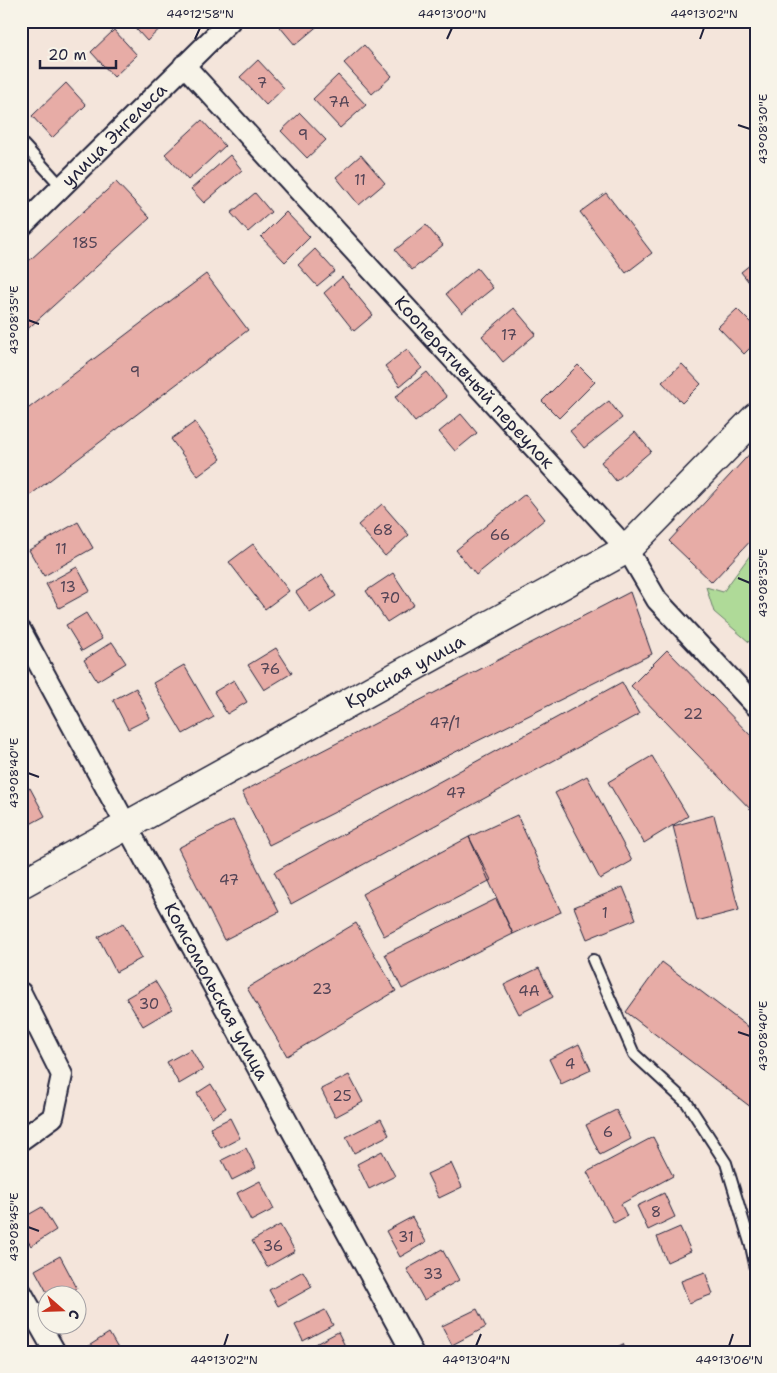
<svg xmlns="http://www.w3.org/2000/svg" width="777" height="1373" viewBox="0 0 777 1373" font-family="'Shantell Sans',sans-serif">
	<rect width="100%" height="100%" fill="#f4e5db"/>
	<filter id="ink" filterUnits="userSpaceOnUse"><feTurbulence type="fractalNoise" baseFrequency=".02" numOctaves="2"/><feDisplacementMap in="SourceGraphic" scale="10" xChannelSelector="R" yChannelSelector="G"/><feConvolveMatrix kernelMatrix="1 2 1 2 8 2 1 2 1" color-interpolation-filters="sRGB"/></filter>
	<g filter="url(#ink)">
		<!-- green -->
		<path fill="#afda98" stroke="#687e6a" d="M756 547V648L714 612 706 587 723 592Z"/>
		<!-- building -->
		<path fill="#e7aca6" stroke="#22223b" d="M129 21H168L147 41Z
			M275 21H320L321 23 295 45Z
			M114 30 137 55 114 77 91 52Z
			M364 45 392 76 372 94 344 63Z
			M258 60 284 88 266 105 240 77Z
			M338 75 366 105 340 128 313 99Z
			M66 83 86 105 52 138 32 116Z
			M300 113 326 140 307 158 281 131Z
			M202 120 225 146 188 180 165 154Z
			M230 155 242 170 204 203 191 189Z
			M361 155 385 183 359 205 336 177Z
			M116 182 150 218 21 335V268Z
			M255 193 271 212 248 232 231 213Z
			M606 193 652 253 626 273 580 212Z
			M286 212 310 237 285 262 261 237Z
			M426 225 443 245 412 270 395 250Z
			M315 249 335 271 317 286 298 265Z
			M756 260V291L741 272Z
			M477 268 493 288 462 313 446 294Z
			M206 274 248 330 21 502V414Z
			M342 277 373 315 354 331 324 293Z
			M514 308 536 334 503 362 482 336Z
			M737 309 756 328V342L744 354 718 327Z
			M407 349 422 368 400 386 385 366Z
			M682 364 701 384 682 403 662 382Z
			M578 365 595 382 559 418 542 401Z
			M427 372 447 397 415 422 395 397Z
			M609 401 622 418 584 448 570 431Z
			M461 414 477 433 455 451 439 432Z
			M195 422 221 459 198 476 171 439Z
			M635 432 651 451 616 481 601 462Z
			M756 447V535L712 582 669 541Z
			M525 494 545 519 476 575 456 550Z
			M382 504 409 535 385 556 358 525Z
			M78 522 93 548 44 576 29 550Z
			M253 544 289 591 265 609 229 562Z
			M77 567 90 591 59 608 46 584Z
			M393 573 414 605 387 622 366 591Z
			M322 575 336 596 310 613 296 592Z
			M630 592 652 654 269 845 242 792Z
			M86 613 102 639 82 651 66 625Z
			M112 642 126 663 97 681 84 660Z
			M276 648 292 673 264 690 248 665Z
			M667 650 756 741V815L631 686Z
			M184 665 214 717 183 734 153 683Z
			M234 680 247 702 227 714 214 692Z
			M622 682 639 714 291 904 274 872Z
			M136 688 150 718 128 729 113 700Z
			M652 756 688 816 644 843 608 782Z
			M587 776 632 861 600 879 555 793Z
			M30 788 45 816 21 829V793Z
			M517 815 561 912 513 934 469 837Z
			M714 815 739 910 697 921 673 826Z
			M233 820 279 912 224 940 178 848Z
			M469 837 491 880 384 936 362 894Z
			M623 887 636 919 587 939 574 907Z
			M496 899 513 934 402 989 385 954Z
			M123 923 142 958 116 972 98 937Z
			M356 923 396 991 287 1056 247 988Z
			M662 962 756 1033V1111L626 1012Z
			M539 968 553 997 519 1014 504 985Z
			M155 981 172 1009 143 1026 126 998Z
			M579 1044 591 1070 561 1084 549 1059Z
			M191 1049 203 1070 179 1084 167 1062Z
			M349 1075 363 1102 335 1117 321 1089Z
			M211 1084 226 1108 212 1117 197 1093Z
			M616 1110 631 1139 600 1155 586 1125Z
			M230 1118 240 1138 221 1148 210 1128Z
			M381 1119 389 1135 354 1153 346 1137Z
			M653 1137 673 1176 621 1204 627 1216 614 1223 587 1172Z
			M246 1148 256 1168 232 1180 222 1160Z
			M382 1151 395 1176 369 1189 357 1164Z
			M451 1163 462 1187 439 1198 427 1174Z
			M260 1181 274 1209 251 1221 237 1193Z
			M664 1193 675 1217 648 1230 637 1206Z
			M42 1207 56 1230 31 1246 21 1230V1219Z
			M412 1217 426 1242 400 1257 386 1231Z
			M280 1225 295 1251 267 1267 252 1241Z
			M680 1227 691 1251 667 1262 657 1237Z
			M442 1249 459 1280 424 1300 407 1269Z
			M60 1256 77 1288 62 1296H49L35 1270Z
			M303 1271 312 1287 278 1306 269 1290Z
			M705 1272 713 1294 689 1303 681 1281Z
			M477 1309 486 1327 452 1345 442 1326Z
			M325 1310 333 1325 303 1341 295 1325Z
			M338 1332 348 1352H313L310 1347Z
			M109 1333 120 1352H90L87 1347Z
			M623 1344 627 1352H607Z"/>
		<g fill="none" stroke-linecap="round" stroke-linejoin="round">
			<defs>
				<path id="lane" d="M21 142 62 187
					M593 960 634 1054 687 1103 726 1163 751 1246 756 1269"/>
				<g id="street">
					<path id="s1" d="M184 65 627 549 657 600 756 706"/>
					<path id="s2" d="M21 227 230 21"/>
					<path id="s3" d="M21 631 412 1352"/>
					<path d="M21 993 62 1075 53 1117 21 1140"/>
					<path d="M21 1292 55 1352"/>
				</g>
				<g id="secondary">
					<path id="s4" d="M21 884 627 549 756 417"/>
				</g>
			</defs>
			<!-- lane casing -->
			<use href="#lane" stroke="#22223b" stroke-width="14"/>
			<!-- street casing -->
			<use href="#street" stroke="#22223b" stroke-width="24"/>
			<!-- secondary casing -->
			<use href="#secondary" stroke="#22223b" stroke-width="31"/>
			<!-- lane -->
			<use href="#lane" stroke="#f7f3e8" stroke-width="10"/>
			<!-- street -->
			<use href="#street" stroke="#f7f3e8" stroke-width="20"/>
			<!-- secondary -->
			<use href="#secondary" stroke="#f7f3e8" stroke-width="28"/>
		</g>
	</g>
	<!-- ticks -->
	<path fill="none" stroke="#22223b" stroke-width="2" d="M195 39 200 28M447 39 452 28M700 39 704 28M738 125 750 129M28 320 39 324M738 578 750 583M28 773 39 777M738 1032 750 1036M28 1227 39 1231M224 1346 228 1334M476 1346 481 1334M729 1346 733 1334"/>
	<g text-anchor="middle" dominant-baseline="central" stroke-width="4" stroke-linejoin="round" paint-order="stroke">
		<!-- number labels -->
		<g font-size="15" fill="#534456">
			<text x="262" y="83">7</text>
			<text x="339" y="102">7А</text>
			<text x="303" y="135">9</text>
			<text x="360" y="180">11</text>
			<text x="85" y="243">185</text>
			<text x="509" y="335">17</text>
			<text x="135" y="372">9</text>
			<text x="383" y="530">68</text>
			<text x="500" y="535">66</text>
			<text x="61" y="549">11</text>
			<text x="68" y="587">13</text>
			<text x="390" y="598">70</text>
			<text x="270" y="669">76</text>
			<text x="693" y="714">22</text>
			<text x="445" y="723">47/1</text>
			<text x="456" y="793">47</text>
			<text x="229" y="880">47</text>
			<text x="605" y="913">1</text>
			<text x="322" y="989">23</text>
			<text x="529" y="991">4А</text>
			<text x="149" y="1004">30</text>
			<text x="570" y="1064">4</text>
			<text x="342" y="1096">25</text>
			<text x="608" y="1132">6</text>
			<text x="656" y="1212">8</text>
			<text x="406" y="1237">31</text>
			<text x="273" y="1246">36</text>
			<text x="433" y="1274">33</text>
		</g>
		<!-- street labels -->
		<g font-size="18" fill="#22223b" stroke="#f7f3e8">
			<text stroke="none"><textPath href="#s2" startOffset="131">улица Энгельса</textPath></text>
			<text stroke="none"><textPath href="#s1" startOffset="430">Кооперативный переулок</textPath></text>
			<text stroke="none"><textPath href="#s4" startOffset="439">Красная улица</textPath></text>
			<text stroke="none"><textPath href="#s3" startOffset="410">Комсомольская улица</textPath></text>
		</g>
	</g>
	<!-- margin -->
	<rect width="777" height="1373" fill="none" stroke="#f7f3e8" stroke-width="55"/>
	<!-- north arrow -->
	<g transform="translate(62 1310) rotate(110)"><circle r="24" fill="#f7f3e8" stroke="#a29fa3"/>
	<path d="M0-4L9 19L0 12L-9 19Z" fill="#c8321e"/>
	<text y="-8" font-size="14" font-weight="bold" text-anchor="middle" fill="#22223b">С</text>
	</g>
	<!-- scale -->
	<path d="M40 60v8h76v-8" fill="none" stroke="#22223b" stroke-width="2.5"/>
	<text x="48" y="60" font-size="15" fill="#22223b" stroke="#f7f3e8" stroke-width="4" paint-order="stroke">20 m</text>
	<rect x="28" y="28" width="722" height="1318" fill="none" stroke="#22223b" stroke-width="2"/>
	<g font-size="12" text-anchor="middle" fill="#22223b">
		<text x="200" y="18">44°12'58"N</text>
		<text x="452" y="18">44°13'00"N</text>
		<text x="704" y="18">44°13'02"N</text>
		<text transform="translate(763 129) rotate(-90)" y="4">43°08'30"E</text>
		<text transform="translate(14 320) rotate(-90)" y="4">43°08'35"E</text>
		<text transform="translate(763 583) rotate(-90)" y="4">43°08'35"E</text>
		<text transform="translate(14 773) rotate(-90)" y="4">43°08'40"E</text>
		<text transform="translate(763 1036) rotate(-90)" y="4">43°08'40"E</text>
		<text transform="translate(14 1227) rotate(-90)" y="4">43°08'45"E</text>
		<text x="224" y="1364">44°13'02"N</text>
		<text x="476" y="1364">44°13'04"N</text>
		<text x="729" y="1364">44°13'06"N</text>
	</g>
</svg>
